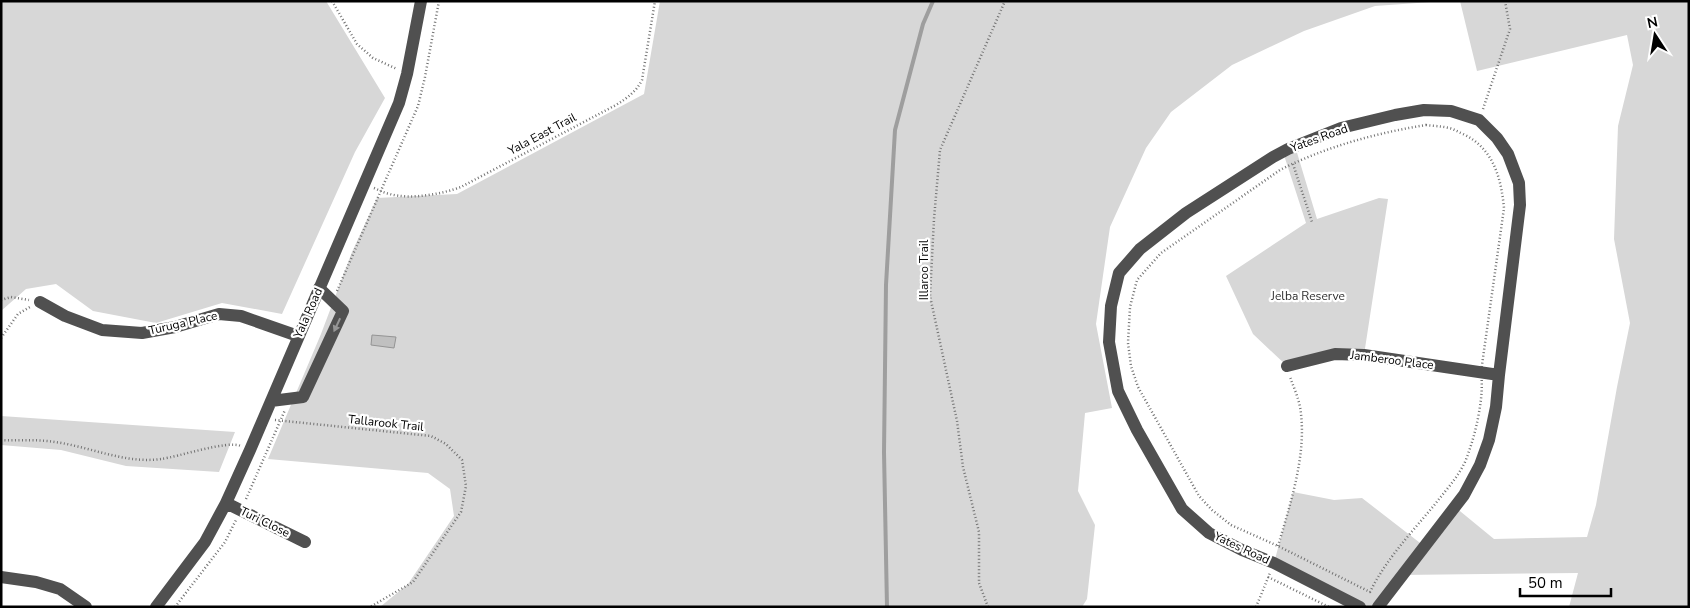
<svg xmlns="http://www.w3.org/2000/svg" width="1690" height="608" viewBox="0 0 1690 608" font-family="'Nunito Sans',sans-serif">
	<rect width="100%" height="100%" fill="#fff"/>
	<!-- green -->
	<path fill="#d7d7d7" d="M1 1H326L385 98 355 152 282 314 222 303 156 323 93 311 56 284 26 289 1 311Z
		M660 1H1445L1375 6 1304 31 1232 65 1171 112 1146 148 1110 227 1096 324 1112 408 1085 413 1078 491 1095 525 1087 599 1082 607H380L408 584 454 516 450 489 428 473 268 459 321 334 352 252 377 198 457 194 644 94Z
		M1460 1H1689V607H1569L1578 573 1401 575 1378 607H1360L1274 563 1293 492 1334 500 1362 498 1424 546 1455 507 1494 539 1587 537 1596 505 1617 387 1630 323 1614 239 1618 126 1633 65 1627 35 1477 71Z
		M1295 146 1317 219 1379 198 1388 199 1364 355 1287 366 1253 334 1226 276 1306 223 1283 152Z
		M1 416 235 432 219 472 126 466 61 450 1 445Z"/>
	<g fill="none" stroke-linecap="round" stroke-linejoin="round">
		<!-- stream -->
		<path stroke="#9e9e9e" stroke-width="4" d="M887 607 884 452 886 285 895 130 923 24 933 1"/>
	</g>
	<!-- building -->
	<path fill="#c0c0c0" stroke="#949494" d="M372 335 396 337 394 348 371 345Z"/>
	<g fill="none" stroke-linecap="round" stroke-linejoin="round">
		<!-- path -->
		<path stroke="#727272" stroke-width="2.5" stroke-dasharray="1 2.5" stroke-linecap="butt" d="M332 1 357 44 373 58 397 69
			M1483 109 1510 29 1505 1
			M1426 125C1433 126 1441 126 1449 128 1454 129 1458 132 1463 134 1493 148 1501 177 1504 208L1481 372C1483 388 1481 402 1478 418 1475 433 1471 447 1465 462 1458 477 1446 490 1436 503 1413 531 1386 559 1370 592L1278 546 1231 525 1212 510 1199 496 1138 387 1131 366 1128 343 1130 307 1137 280 1161 253 1280 170C1325 147 1376 133 1426 125Z
			M1293 164 1312 222
			M374 188C379 190 384 193 390 194 410 200 442 194 461 187L616 105C627 98 636 92 642 80L655 1
			M337 291 418 106 425 77 439 1
			M1 300 11 297 29 300
			M1 338 18 314 30 307
			M275 420 431 436 446 444 462 460 466 486 461 512 413 582 370 607
			M1 440C19 441 38 439 55 442 91 447 125 464 161 459 178 457 227 440 241 446
			M246 499 285 410
			M1278 546C1290 505 1306 457 1301 414 1300 401 1294 388 1290 377
			M1268 577 1329 607
			M175 607 225 542 236 520
			M988 607 979 583V532L963 467 957 421 930 296 934 219 940 150 1005 1
			M1256 607 1270 573"/>
		<!-- minor -->
		<path stroke="#505050" stroke-width="12" d="M40 302 65 316 102 330 142 333 175 327 219 314 241 316 298 336
			M1287 366 1335 354 1364 355 1499 375
			M271 401 303 397 343 311 319 288
			M226 503 305 542
			M1 577 36 582 60 589 86 607
			M156 607 205 542 226 503 250 450 399 103 407 74 421 1
			M1360 607 1274 563 1242 550 1209 533 1182 509 1137 430 1118 391 1109 342 1111 306 1119 273 1140 249 1186 213 1273 157 1288 149 1341 128 1395 115 1424 110 1451 111 1479 120 1497 138 1508 154 1519 183 1520 205 1499 375 1496 407 1489 440 1480 465 1464 495 1378 607"/>
	</g>
	<!-- one-way arrows -->
	<defs><path id="oneway-solid" d="M-6-.8H1V-3.2L6.5 0L1 3.2V.8H-6Z" transform="scale(1.25)"/></defs>
	<use fill="#969696" href="#oneway-solid" transform="translate(337 325) rotate(115)"/>
	<g text-anchor="middle" dominant-baseline="central" stroke-width="4.5" stroke-linejoin="round" paint-order="stroke">
		<!-- street labels -->
		<g font-size="12" fill="#000" stroke="#fff">
			<text transform="translate(542 134) rotate(-28)">Yala East Trail</text>
			<text transform="translate(1319 138) rotate(-20)">Yates Road</text>
			<text transform="translate(924 270) rotate(-90)">Illaroo Trail</text>
			<text transform="translate(308 313) rotate(-66)">Yala Road</text>
			<text transform="translate(183 323) rotate(-13)">Turuga Place</text>
			<text transform="translate(1392 360) rotate(7)">Jamberoo Place</text>
			<text transform="translate(386 423) rotate(6)">Tallarook Trail</text>
			<text transform="translate(265 522) rotate(26)">Turi Close</text>
			<text transform="translate(1242 548) rotate(25)">Yates Road</text>
		</g>
		<!-- park labels -->
		<g font-size="12" fill="#2e2e2e" stroke="#fff">
			<text x="1308" y="296">Jelba Reserve</text>
		</g>
	</g>
	<!-- border -->
	<rect width="1690" height="608" fill="none" stroke="#000000" stroke-width="5"/>
	<!-- north arrow -->
	<g transform="translate(1655 35) rotate(348)" stroke="#ffffff" stroke-width="4" paint-order="stroke">
	<path d="M0-4L9 19L0 12L-9 19Z" fill="#000000"/>
	<text y="-8" font-size="14" font-weight="bold" text-anchor="middle" fill="#000000">N</text>
	</g>
	<!-- scale -->
	<path d="M1520 588v8h91v-8" fill="none" stroke="#000000" stroke-width="2.5"/>
	<text x="1528" y="588" font-size="15" fill="#000000" stroke="#ffffff" stroke-width="4" paint-order="stroke">50 m</text>
</svg>
